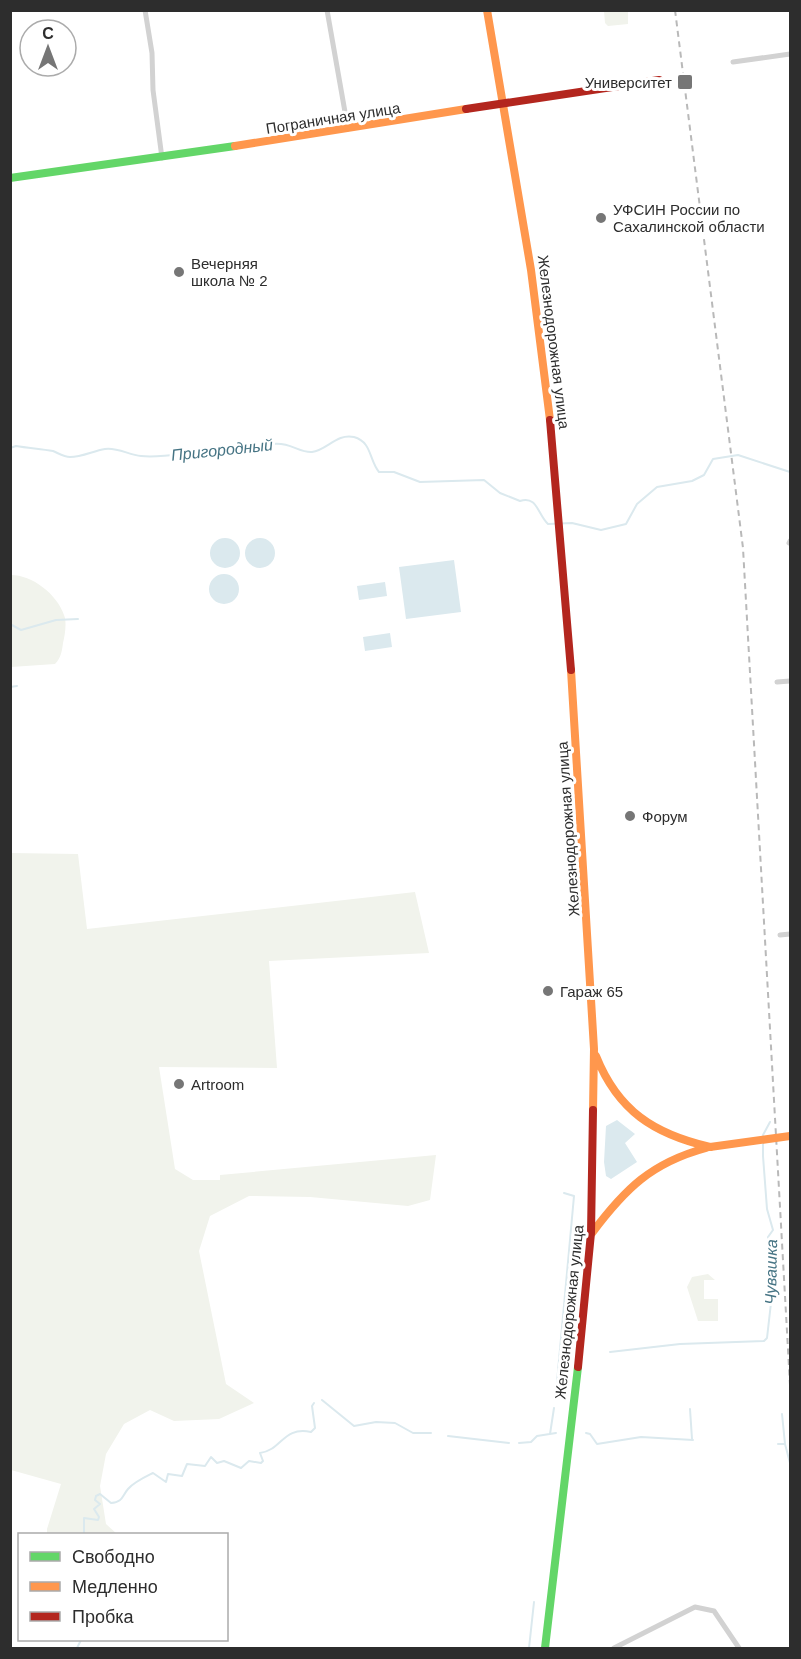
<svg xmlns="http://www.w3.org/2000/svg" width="801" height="1659" viewBox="0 0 801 1659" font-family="Arial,sans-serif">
	<rect width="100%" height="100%" fill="#fff"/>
	<!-- green -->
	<path fill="#f1f3ec" d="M604 11H628V24L608 26 605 23Z
		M11 575C32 575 57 594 64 615 67 622 65 635 63 643 62 651 61 658 55 664L11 667Z
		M11 853 78 854 87 929 415 892 429 953 269 961 277 1068 159 1067 175 1169 193 1180H220V1175L436 1155 430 1200 408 1206 310 1197 249 1196 210 1216 199 1251 226 1384 254 1403 219 1419 174 1421 150 1410 124 1424 106 1454 100 1486 106 1524 117 1534H47V1529L61 1484 11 1470Z
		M708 1274 715 1280H704V1299H718V1321H698L687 1287 692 1277Z"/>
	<!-- water -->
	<path fill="#dbe9ee" d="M245 553a15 15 0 1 1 30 0a15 15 0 1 1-30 0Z
		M210 553a15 15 0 1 1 30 0a15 15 0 1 1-30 0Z
		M454 560 461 612 406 619 399 567Z
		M209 589a15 15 0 1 1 30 0a15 15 0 1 1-30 0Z
		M385 582 387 596 359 600 357 586Z
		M390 633 392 647 365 651 363 637Z
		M617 1120 635 1134 625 1143 637 1162 611 1179 606 1176 604 1162 606 1126Z"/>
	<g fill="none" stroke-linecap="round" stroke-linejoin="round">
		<!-- stream -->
		<path stroke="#dbe9ee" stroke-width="2" d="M10 448 16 446C28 448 41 449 53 451 58 453 64 457 70 457 82 457 93 451 105 449 117 447 129 455 141 456 159 458 178 454 196 452 206 451 218 455 228 453 242 449 257 446 272 444 291 442 299 453 312 452 327 450 337 433 354 437 372 442 369 460 379 472H394L420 482 484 480 500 493 520 501C537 495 538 515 548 524L572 523 601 530 626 524 637 504 657 487 692 481 704 475 713 459 738 455 790 472
			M10 624 21 630 56 620 78 619
			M10 687 17 686
			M790 1227V1283
			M610 1352 680 1344 764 1341 767 1338 772 1294 768 1237 773 1230 767 1209 763 1156V1135L770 1122
			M556 1393 574 1196 564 1193
			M322 1400 354 1426 376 1422 395 1423 413 1433H431
			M690 1409 692 1439
			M782 1414 785 1444
			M586 1433 590 1434 597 1444 641 1437 693 1440
			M550 1434 554 1408
			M448 1436 509 1443
			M519 1443 531 1442 537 1436 556 1433
			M778 1444H785L790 1463
			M84 1534V1518L98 1520 99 1517 94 1509 100 1504 95 1500 96 1496 100 1494 111 1503C123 1502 122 1496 128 1489 134 1482 145 1477 153 1473L166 1482 168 1474 182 1476 187 1464 205 1466 211 1457 217 1463 224 1461 241 1468 249 1461 261 1463 263 1461 260 1453C282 1450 283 1426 311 1432L315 1428 312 1406 314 1403
			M77 1648 81 1640
			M529 1648 534 1602"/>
		<!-- street -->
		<path stroke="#d2d2d2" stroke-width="5" d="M145 10 152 53 153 90 162 158
			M327 10 348 129
			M733 62 790 54
			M789 543 790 541
			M777 682 790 681
			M780 935 790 934
			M614 1648 695 1607 714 1611 739 1648"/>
		<!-- fast -->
		<path stroke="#63d668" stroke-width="8" d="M10 178 235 146
			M545 1648 578 1367"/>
		<!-- slow -->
		<path stroke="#ff974d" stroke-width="8" d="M487 10 531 270 550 420
			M235 146 466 109
			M571 670 594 1049 593 1110
			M596 1056C618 1111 654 1134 710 1147
			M592 1233C625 1189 651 1163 706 1148"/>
		<!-- jam -->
		<path stroke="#b3261e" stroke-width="8" d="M466 109 659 80
			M550 420 571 670
			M578 1367 591 1233 593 1110"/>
		<!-- rail -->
		<path stroke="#b9b9b9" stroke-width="2" stroke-dasharray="6 4.5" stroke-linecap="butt" d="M675 10 743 548 790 1385"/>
		<!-- slow-bridge -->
		<path stroke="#ff974d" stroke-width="8" d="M710 1147 790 1136"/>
	</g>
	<!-- markers -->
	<g fill="#767676" stroke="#fff" stroke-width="2">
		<rect x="677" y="74" width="16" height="16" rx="3"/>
		<circle cx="601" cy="218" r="6"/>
		<circle cx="179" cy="272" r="6"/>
		<circle cx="630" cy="816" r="6"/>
		<circle cx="548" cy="991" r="6"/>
		<circle cx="179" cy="1084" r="6"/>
	</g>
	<g text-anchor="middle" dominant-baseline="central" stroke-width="6" stroke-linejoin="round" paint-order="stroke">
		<!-- poi labels -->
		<g font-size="15" fill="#2d2d2d" stroke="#fff" text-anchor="start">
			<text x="672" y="82" text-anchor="end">Университет</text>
			<text x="613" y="209">УФСИН России по<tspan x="613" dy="17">Сахалинской области</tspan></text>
			<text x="191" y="263">Вечерняя<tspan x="191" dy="17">школа № 2</tspan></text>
			<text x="642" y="816">Форум</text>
			<text x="560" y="991">Гараж 65</text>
			<text x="191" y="1084">Artroom</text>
		</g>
		<!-- street labels -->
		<g font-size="15" fill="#2d2d2d" stroke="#fff">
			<text transform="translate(333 118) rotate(-9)">Пограничная улица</text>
			<text transform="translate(554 342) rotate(83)">Железнодорожная улица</text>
			<text transform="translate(568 829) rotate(-94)">Железнодорожная улица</text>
			<text transform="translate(569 1312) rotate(-84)">Железнодорожная улица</text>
		</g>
		<!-- water labels -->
		<g font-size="16" font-style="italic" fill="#467484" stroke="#fff">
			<text transform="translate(222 450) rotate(-6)">Пригородный</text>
			<text transform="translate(771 1272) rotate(-89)">Чувашка</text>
		</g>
	</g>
	<!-- border -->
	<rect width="801" height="1659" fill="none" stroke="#2d2d2d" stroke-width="24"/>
	<!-- legend -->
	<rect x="18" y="1533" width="210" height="108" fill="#ffffff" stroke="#ababab" stroke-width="1.5"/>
	<rect x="30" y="1552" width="30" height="9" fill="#63d668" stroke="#ababab" stroke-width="1.5"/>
	<text x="72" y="1563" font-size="18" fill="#2d2d2d">Свободно</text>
	<rect x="30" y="1582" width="30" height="9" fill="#ff974d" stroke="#ababab" stroke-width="1.5"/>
	<text x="72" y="1593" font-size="18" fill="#2d2d2d">Медленно</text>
	<rect x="30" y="1612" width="30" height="9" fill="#b3261e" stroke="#ababab" stroke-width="1.5"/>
	<text x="72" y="1623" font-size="18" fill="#2d2d2d">Пробка</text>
	<!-- north arrow -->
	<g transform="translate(48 48)"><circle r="28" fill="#ffffff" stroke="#ababab" stroke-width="1.5"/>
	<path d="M0-4.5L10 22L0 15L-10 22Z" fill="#767676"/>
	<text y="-9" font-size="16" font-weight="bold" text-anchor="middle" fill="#2d2d2d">С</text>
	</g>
</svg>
